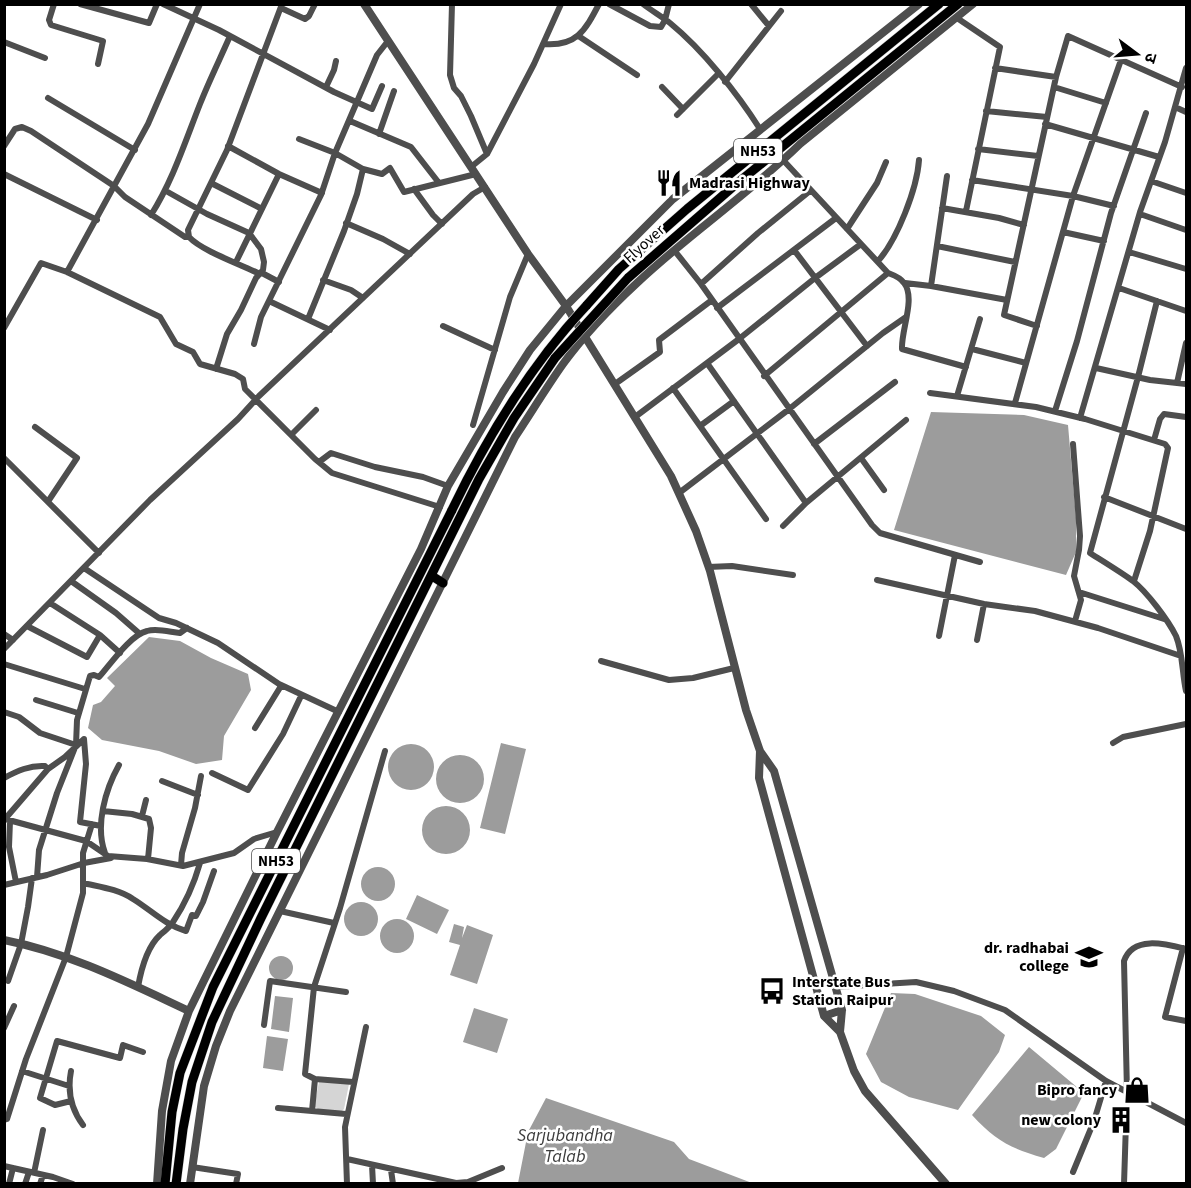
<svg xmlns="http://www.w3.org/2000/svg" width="1191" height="1188" viewBox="0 0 1191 1188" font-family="'Source Sans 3','Noto Sans Devanagari',sans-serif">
	<rect width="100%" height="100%" fill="#fff"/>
	<!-- green -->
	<path fill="#d5d5d5" d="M319 1082 349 1084 344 1109 341 1112 318 1109 314 1106Z"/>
	<!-- water -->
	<path fill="#9c9c9c" d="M931 412 1024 415 1068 425 1076 518V552L1066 575 894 530Z
		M149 637 180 641 211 658 248 674 251 690 224 736 222 760 196 764 159 751 102 740 88 728 93 705 101 702 115 686 107 678Z
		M501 743 526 749 505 834 480 828Z
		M388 767a23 23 0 1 1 46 0a23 23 0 1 1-46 0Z
		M436 779a24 24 0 1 1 48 0a24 24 0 1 1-48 0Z
		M422 830a24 24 0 1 1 48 0a24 24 0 1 1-48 0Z
		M361 884a17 17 0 1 1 34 0a17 17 0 1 1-34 0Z
		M417 895 449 910 437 934 406 919Z
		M344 919a17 17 0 1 1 34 0a17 17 0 1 1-34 0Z
		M380 936a17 17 0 1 1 34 0a17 17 0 1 1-34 0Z
		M454 924 464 927 462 938 467 925 493 935 477 984 450 975 460 945 449 942Z
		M269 968a12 12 0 1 1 24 0a12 12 0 1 1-24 0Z
		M891 993 915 994 981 1016 1005 1035 999 1052 958 1110 909 1097 881 1082 866 1054Z
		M275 996 293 998 289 1032 271 1029Z
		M474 1008 508 1019 497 1053 463 1042Z
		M267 1036 288 1039 283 1071 263 1068Z
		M1029 1047 1084 1093 1056 1149 1044 1158C1010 1148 996 1141 972 1115Z
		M546 1098 674 1142 689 1159 752 1183H518L528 1132Z"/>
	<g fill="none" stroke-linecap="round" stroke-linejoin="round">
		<defs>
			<path id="trunk" d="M628 278 735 185 958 4
				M586 306 619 269 687 209 939 4
				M432 576 443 583
				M165 1184 172 1112 180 1073 213 987 452 510
				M176 1184 183 1129 192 1082 212 1022 261 918 479 479 514 418 555 358"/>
		</defs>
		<!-- trunk casing -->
		<use href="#trunk" stroke="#dbdbdb" stroke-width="10"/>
		<!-- minor -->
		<path stroke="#4e4e4e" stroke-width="6" d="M54 4 49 20 51 25 103 41 98 64
			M80 4 149 23 157 4
			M163 4 219 30 334 92 372 109 382 86
			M452 4 450 75 454 88 461 96 471 116 487 154
			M609 4 650 26 661 27 665 20 669 4
			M643 4C652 11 661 16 670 23 703 50 737 93 760 129
			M751 4 769 26
			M281 8 305 19 309 16 315 4
			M957 18 1000 47 966 211
			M580 37 637 75
			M4 42 45 58
			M543 44C576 47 585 31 599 4
			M995 68 1056 77
			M725 82 781 11
			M326 87 334 70 336 61
			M662 87 683 109
			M1054 87 1106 103
			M48 98 135 150
			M1175 107 1186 112
			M986 111 1047 117
			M677 115 718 74
			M350 121 411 147 439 183
			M1045 124 1159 157
			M379 134 394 91
			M299 139 335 153 363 169 382 174 390 168 404 192 476 174
			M4 146 15 129 22 127 31 131 114 186 125 197 185 237H189C202 251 240 264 260 274
			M228 146 279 174 322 193
			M978 149 1038 156
			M783 160 888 273C893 275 900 277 904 283 916 298 901 330 902 349L966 367
			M471 167 487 154 534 64 561 4
			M4 174 97 220
			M972 180 1073 196 1114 206
			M1151 181 1186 193
			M211 183 262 209
			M414 189 433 215 442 224
			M166 191 207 214 249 233 261 249 264 262 263 270 256 278 241 310 227 334 216 369
			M942 208 999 218 1024 225
			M1140 214 1186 230
			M151 215C173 180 185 142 200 104 209 81 220 59 230 36
			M346 223 383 239 410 254
			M847 229 877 183 886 162
			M1063 232 1104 241
			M189 237 188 230 227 150 282 4
			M937 246 1015 262
			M674 250 701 284 872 525 880 533 980 562
			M794 250 867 346
			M1129 252 1186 269
			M878 261C897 240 917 189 919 160
			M236 262 279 174
			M67 272 148 124 200 4
			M262 273 279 282
			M323 280 351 290 363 298
			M905 283 931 286 1007 300
			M701 284 758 233 810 191
			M931 286 947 176
			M1119 288 1186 311
			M269 301 330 330
			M1157 301 1138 377 1090 553C1104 562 1119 571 1133 581 1147 592 1168 620 1176 636 1183 653 1182 673 1186 691
			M717 308 836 218
			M308 319 344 231 357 194 363 169
			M443 326 495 350
			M1037 326 1004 315 1056 77 1068 36 1182 87
			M4 328 41 263 67 272 160 317 176 344 193 352 200 364 235 374 243 379 245 389 315 459 332 473 440 507
			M254 344 261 317 321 195 335 153 377 55 388 41
			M972 349 1026 363
			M707 363 806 503
			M1096 368 1150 380 1186 384
			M764 376 888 273
			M1177 383 1186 343
			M615 384 660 352 659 340 712 300
			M673 388 766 519
			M930 393 1036 407 1085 419 1165 444 1168 448 1150 531 1134 581
			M957 396 980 319
			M1015 403 1073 196 1121 60
			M1055 411 1077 341 1111 213 1146 113
			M635 417 739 339 815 278 861 244
			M1080 418 1140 212 1165 142 1186 68
			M473 425 510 297 528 254
			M700 426 734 401
			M35 427 77 458 49 500
			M292 434 316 410
			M1154 440 1160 419 1164 414 1186 417
			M814 444 895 382
			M1073 444 1080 536 1079 550 1074 576 1081 600 1075 621
			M4 458 99 553
			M861 458 884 490
			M319 462 331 453 375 467 423 477 448 486
			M679 493 788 410 883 333 906 317
			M1104 497 1186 529
			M783 526 806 503 906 420
			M708 567 732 566 793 575
			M84 568 159 618 176 623 218 643 279 684 339 712
			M877 580 984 604 1035 611 1098 628 1181 656
			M71 581 116 613 140 634
			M1079 592 1164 619
			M50 603 100 635 120 653
			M27 626 87 657 100 635
			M4 634 13 640
			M939 636 955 555
			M977 640 984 604
			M4 649 150 500 238 419 259 396 473 194 485 187
			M601 661 669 680 693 678 734 668
			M4 664 85 689
			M36 700 78 713
			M4 712 19 717 40 733 76 745
			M255 728 281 686
			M1113 743 1123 737 1186 724
			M212 773 248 790 283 734 301 696
			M4 778C17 771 30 765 45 766L48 769
			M162 781 198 795
			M103 811 132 814 149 819 151 828 148 859
			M142 816 146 800
			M10 821 9 847 16 882
			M101 826 80 822 86 764 84 739 65 757 48 769 5 819 86 841 108 856 147 859 183 866 234 853 254 839 277 832
			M105 853C95 826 105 790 119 765
			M181 865 182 853 195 808 201 776
			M37 877 39 850 57 793 76 745 77 720 90 676 94 675 99 677C110 665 130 635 147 631 157 628 170 632 180 633L187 628
			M83 883C100 887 118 889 133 899 151 910 165 925 186 931L192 915 196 916 203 902 214 871
			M4 885 47 875 84 863 111 858
			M280 911 334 923
			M1183 948 1165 1017 1186 1021
			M8 981 21 944 28 907 32 878
			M138 987C141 970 147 947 160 935 165 930 169 929 173 922 185 904 194 884 200 863
			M835 987 916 982 954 991 1005 1010 1106 1081 1186 1123
			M264 1025 270 981 346 992
			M4 1028 14 1006
			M22 1071 69 1086
			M71 1071C67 1092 71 1109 83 1125
			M353 1082 315 1079 305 1074 314 987 340 908 385 751
			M71 1101 55 1105 40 1098 57 1041 120 1058 123 1045 143 1052
			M278 1108 346 1114
			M312 1111 315 1079
			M4 1120 7 1119 26 1059 66 957 83 893V853L92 824
			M347 1159 456 1183 468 1182 502 1168
			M372 1165 373 1184
			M4 1166 53 1177 73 1184
			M192 1167 238 1174 236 1184
			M391 1170 393 1184
			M1073 1172 1094 1121 1106 1081
			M34 1173 43 1130
			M9 1184 13 1168
			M25 1184 29 1172
			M40 1184 43 1175
			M347 1184 345 1127 366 1027
			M1124 1184 1127 1092 1124 961C1133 935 1166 944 1186 949"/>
		<!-- tertiary -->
		<path stroke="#4e4e4e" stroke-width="8" d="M364 4 528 254 566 306 671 476 696 531 710 571 746 710 760 751 774 771 842 1010 840 1032
			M760 751 759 778 824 1016 840 1032 854 1071 865 1091 946 1184
			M4 940C70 953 129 983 189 1011
			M824 1016 842 1010
			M157 1184 162 1111 171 1061 189 1011 277 832 421 549 448 486 503 392 530 350 566 306 673 199 919 4
			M190 1184 204 1086 216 1046 230 1011 515 437C531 413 546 388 563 364 584 335 611 307 637 283 689 234 749 194 800 144L973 4"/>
		<!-- trunk -->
		<use href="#trunk" stroke="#000" stroke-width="9"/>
		<defs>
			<path id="trunk-bridge" d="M555 358 628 278
				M452 510C488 435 530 366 586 306"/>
		</defs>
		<!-- trunk-bridge casing -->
		<use href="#trunk-bridge" stroke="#dbdbdb" stroke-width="10" stroke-linecap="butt"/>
		<!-- trunk-bridge -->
		<use href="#trunk-bridge" stroke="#000" stroke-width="9"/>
	</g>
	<!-- icons -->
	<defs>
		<symbol id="restaurant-bare" viewBox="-9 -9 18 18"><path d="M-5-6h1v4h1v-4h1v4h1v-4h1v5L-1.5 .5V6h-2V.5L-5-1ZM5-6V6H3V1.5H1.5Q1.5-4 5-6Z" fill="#000" stroke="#fff" stroke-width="2.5" paint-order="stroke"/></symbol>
		<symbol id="university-bare" viewBox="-9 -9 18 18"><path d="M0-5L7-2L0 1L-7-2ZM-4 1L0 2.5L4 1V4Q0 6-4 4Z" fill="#000" stroke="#fff" stroke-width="2.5" paint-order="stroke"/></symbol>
		<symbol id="bus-bare" viewBox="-9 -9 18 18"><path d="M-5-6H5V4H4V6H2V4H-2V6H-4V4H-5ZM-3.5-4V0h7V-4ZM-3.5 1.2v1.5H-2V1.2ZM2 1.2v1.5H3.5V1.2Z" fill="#000" stroke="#fff" stroke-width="2.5" paint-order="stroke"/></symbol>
		<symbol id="shop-bare" viewBox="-9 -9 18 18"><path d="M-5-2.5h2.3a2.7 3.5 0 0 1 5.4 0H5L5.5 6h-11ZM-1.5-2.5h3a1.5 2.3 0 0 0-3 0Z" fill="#000" stroke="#fff" stroke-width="2.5" paint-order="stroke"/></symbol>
		<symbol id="building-bare" viewBox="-9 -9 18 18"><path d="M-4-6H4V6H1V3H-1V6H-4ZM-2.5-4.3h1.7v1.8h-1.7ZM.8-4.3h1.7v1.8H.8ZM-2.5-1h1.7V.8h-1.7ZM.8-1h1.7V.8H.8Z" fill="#000" stroke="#fff" stroke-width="2.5" paint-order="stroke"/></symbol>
	</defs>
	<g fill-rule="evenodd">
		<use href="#restaurant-bare" x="650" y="164" width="38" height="38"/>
		<use href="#university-bare" x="1070" y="938" width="38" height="38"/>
		<use href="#bus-bare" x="753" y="972" width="38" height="38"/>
		<use href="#shop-bare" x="1118" y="1071" width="38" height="38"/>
		<use href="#building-bare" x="1102" y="1101" width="38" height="38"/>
	</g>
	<g text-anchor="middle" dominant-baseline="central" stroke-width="5" stroke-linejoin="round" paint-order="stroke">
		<!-- shield labels -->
		<g fill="#fff" stroke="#4c4c4c" stroke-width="1.5">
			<rect x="734" y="139" width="48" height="24" rx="4.5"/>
			<rect x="252" y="849" width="48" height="24" rx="4.5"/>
		</g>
		<g font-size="15" font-weight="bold" fill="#000">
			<text x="758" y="151">NH53</text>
			<text x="276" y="861">NH53</text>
		</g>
		<!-- poi labels -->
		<g font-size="16" font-weight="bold" fill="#000" stroke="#fff" text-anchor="end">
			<text x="689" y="183" text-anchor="start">Madrasi Highway</text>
			<text x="1069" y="948">dr. radhabai<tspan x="1069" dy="18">college</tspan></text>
			<text x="792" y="982" text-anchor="start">Interstate Bus<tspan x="792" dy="18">Station Raipur</tspan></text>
			<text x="1117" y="1090">Bipro fancy</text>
			<text x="1101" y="1120">new colony</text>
		</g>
		<!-- street labels -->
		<g font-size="16" fill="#000" stroke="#fff">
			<text transform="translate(644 244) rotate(-42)">Flyover</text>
		</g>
		<!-- water labels -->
		<g font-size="18" font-style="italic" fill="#3d3d3d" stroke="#fff">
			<text x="565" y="1135">Sarjubandha<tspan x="565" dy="21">Talab</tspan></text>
		</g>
	</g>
	<!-- border -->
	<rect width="1191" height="1188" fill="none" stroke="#000000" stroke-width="12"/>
	<!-- north arrow -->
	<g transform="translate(1137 54) rotate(106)" stroke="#ffffff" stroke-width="4.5" paint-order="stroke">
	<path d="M0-4.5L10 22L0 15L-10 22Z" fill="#000000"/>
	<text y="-9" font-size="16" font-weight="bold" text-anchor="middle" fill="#000000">उ</text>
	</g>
</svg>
